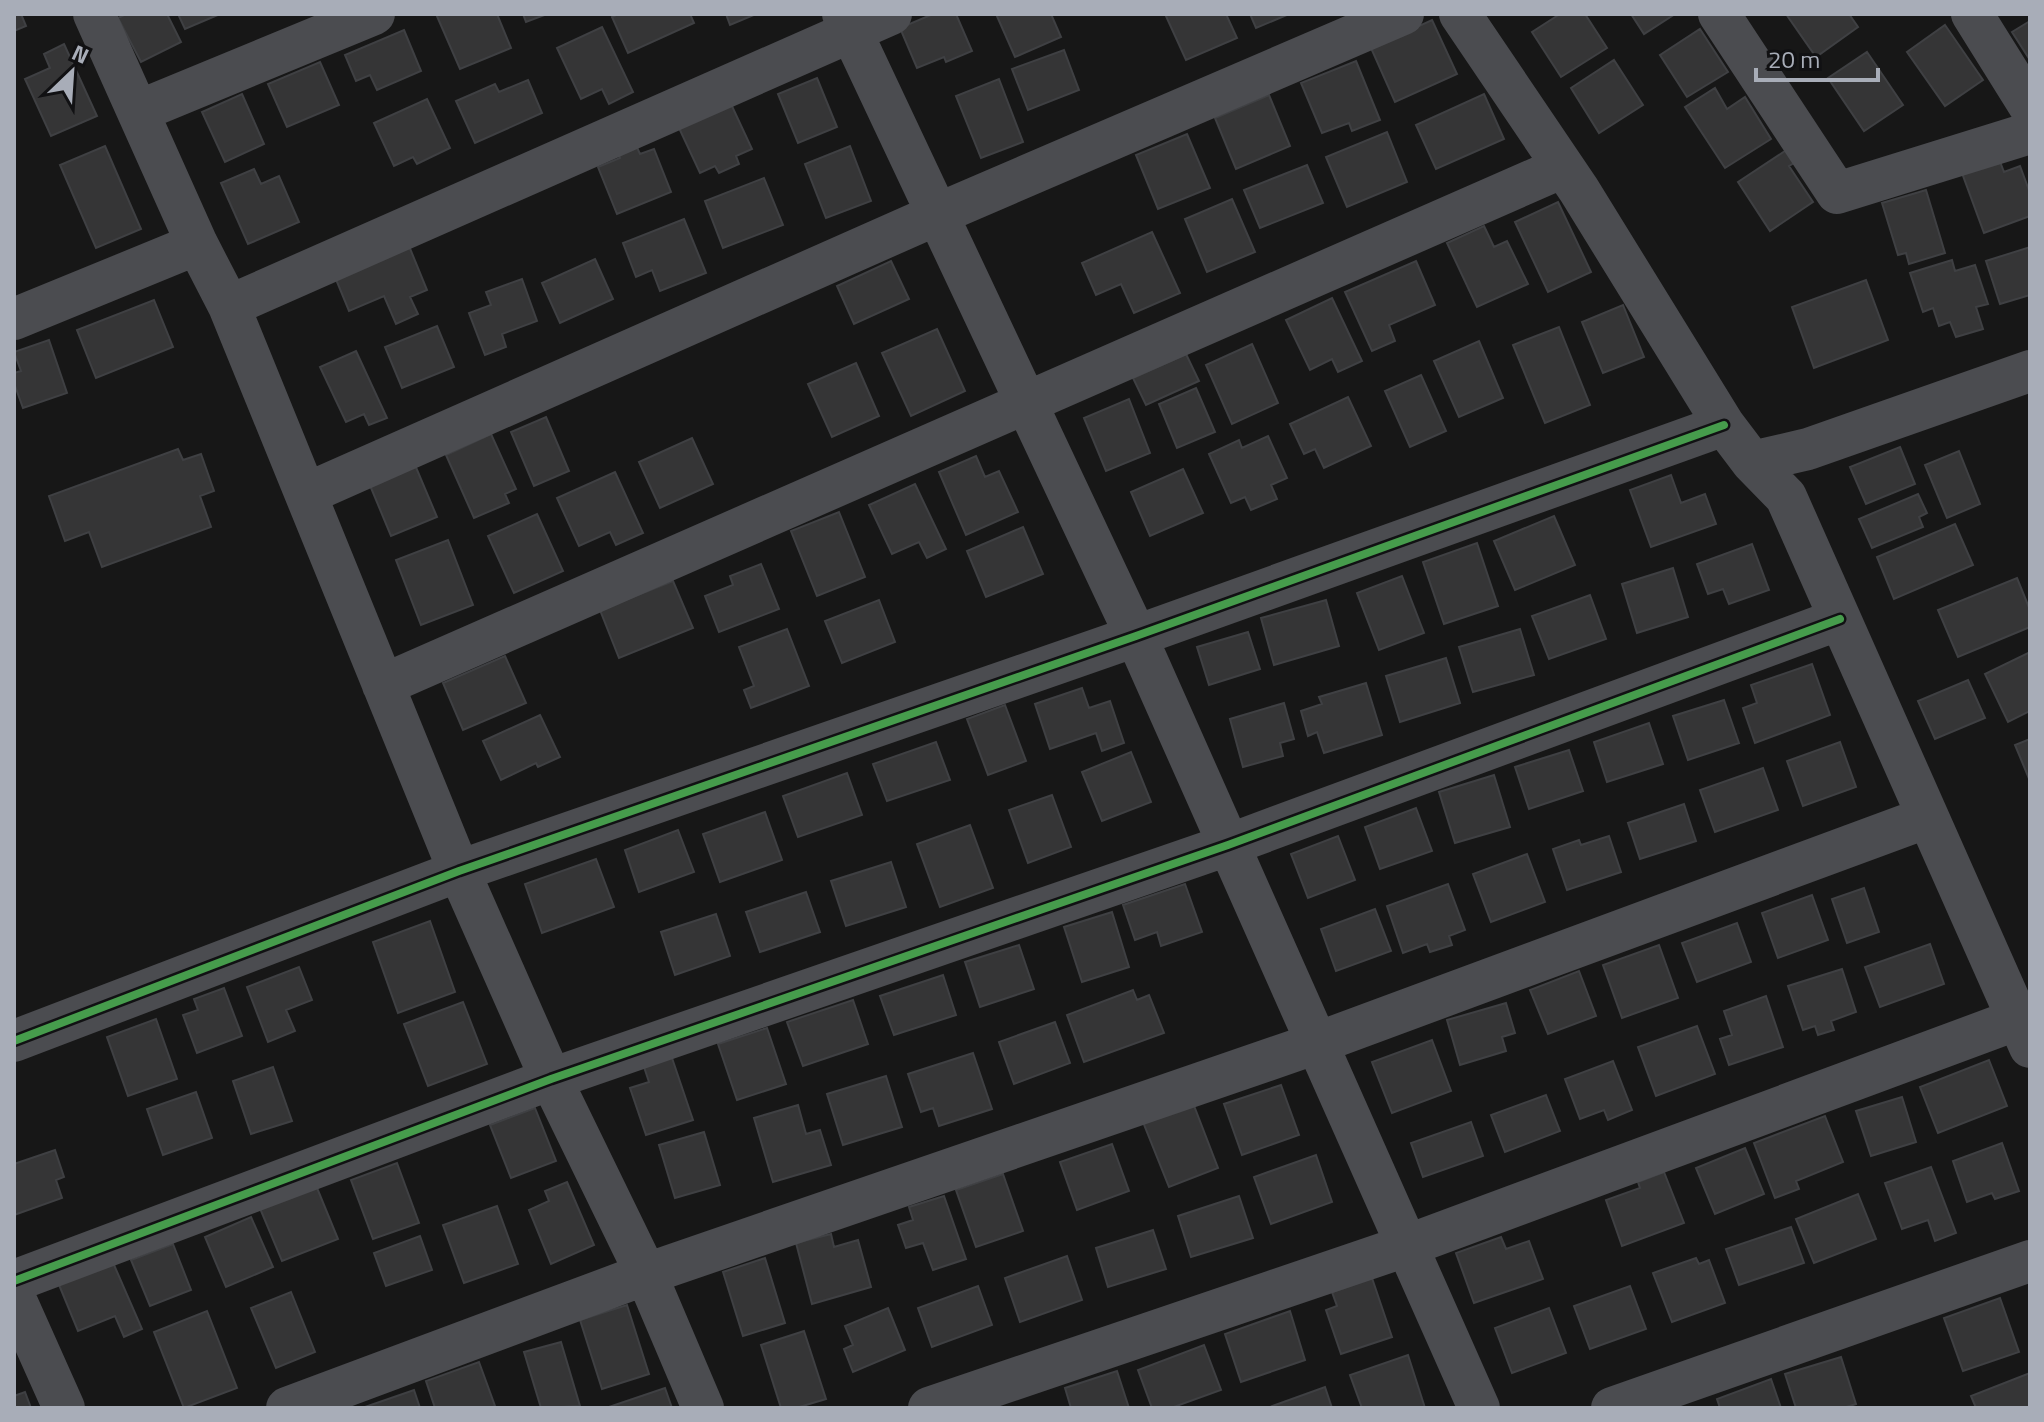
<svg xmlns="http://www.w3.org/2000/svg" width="2044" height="1422" viewBox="0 0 2044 1422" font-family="'Titillium Web',sans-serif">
	<rect width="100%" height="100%" fill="#171717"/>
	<!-- building -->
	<path fill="#353536" stroke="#3f4043" stroke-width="2" d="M14 14H21L26 26 14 31Z
		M126 14H167L181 42 141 62 118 18Z
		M178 14H220L185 29Z
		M436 14H497L511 48 460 69Z
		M523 14H547L526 22Z
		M618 14H690L694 23 628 53 612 17Z
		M726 14H756L730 25Z
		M933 14H956L972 51 946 62 944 57 917 68 900 28Z
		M996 14H1051L1061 37 1015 57Z
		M1165 14H1226L1237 38 1186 60Z
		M1250 14H1289L1256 28Z
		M1560 14H1585L1607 48 1561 77 1532 32Z
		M1631 14H1675L1644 34Z
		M1786 14H1849L1858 27 1816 57Z
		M1432 20 1457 74 1395 102 1371 48Z
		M2030 21V60L2012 32Z
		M1945 25 1983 80 1945 106 1907 52Z
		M602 27 633 92 609 104 602 89 581 99 557 48Z
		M1700 29 1728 72 1687 97 1660 55Z
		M404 30 421 71 377 90 370 75 356 81 345 55Z
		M64 44 97 116 51 136 25 79 50 68 44 54Z
		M1064 50 1079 90 1028 110 1012 69Z
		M1867 52 1903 105 1864 131 1828 78Z
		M1614 60 1643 105 1599 133 1571 88Z
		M1356 61 1380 120 1352 131 1349 123 1322 133 1301 83Z
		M320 62 339 105 287 127 268 84Z
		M817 78 837 127 798 143 778 94Z
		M999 79 1023 142 981 158 956 96Z
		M528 80 542 113 475 143 456 101 495 84 499 92Z
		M1715 88 1727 109 1745 97 1771 139 1725 168 1685 107Z
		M242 94 264 144 225 162 202 112Z
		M1484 94 1504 139 1436 169 1416 125Z
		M1269 95 1290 146 1236 169 1215 118Z
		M427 99 450 148 417 164 413 157 394 166 374 123Z
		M731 104 752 149 736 156 739 164 719 173 715 166 700 173 679 128Z
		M1387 132 1407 182 1347 207 1326 157Z
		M1187 134 1210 188 1158 209 1136 155Z
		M635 143 640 154 654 149 671 192 617 214 598 167 620 158 617 151Z
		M105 146 141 229 96 248 60 165Z
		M850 146 871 201 826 218 805 164Z
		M1788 149 1796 162 1789 166 1813 202 1770 231 1738 182Z
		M1999 159 2004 172 2020 166 2030 193V216L1984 233 1962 173Z
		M1307 165 1323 203 1260 228 1244 190Z
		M254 169 261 184 279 176 299 222 248 244 221 183Z
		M764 178 783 225 723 248 705 201Z
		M1926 190 1945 253 1909 264 1906 253 1898 255 1882 203Z
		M1232 199 1255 252 1207 272 1185 219Z
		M1558 202 1591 272 1548 292 1515 222Z
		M684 219 706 273 660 291 652 270 636 277 623 243Z
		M1484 226 1494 247 1507 241 1528 284 1477 307 1447 243Z
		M1152 232 1180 293 1134 313 1121 284 1096 295 1082 263Z
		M409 246 427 290 410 297 418 314 396 324 384 296 349 311 335 277Z
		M2030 247V295L2000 304 1986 261Z
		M595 259 613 299 560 323 542 283Z
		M1952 260 1955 271 1975 265 1988 304 1976 307 1983 329 1956 337 1950 322 1939 326 1933 308 1923 312 1910 273Z
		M891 261 909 299 854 324 837 286Z
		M1416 261 1435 305 1389 325 1395 341 1372 351 1345 292Z
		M522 279 537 321 502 334 506 347 485 355 469 313 491 305 486 292Z
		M1866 280 1888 340 1814 368 1792 307Z
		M1332 298 1362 361 1338 372 1332 359 1310 370 1286 320Z
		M154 300 173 347 96 378 77 330Z
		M1623 305 1644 357 1603 373 1582 322Z
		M437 326 454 367 402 388 385 347Z
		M1559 327 1590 405 1545 423 1513 345Z
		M937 329 965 391 911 416 882 353Z
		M49 340 67 393 23 408 14 383V373L21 371 14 352Z
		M1479 341 1503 398 1459 417 1434 361Z
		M1252 344 1278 403 1232 424 1206 365Z
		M356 351 387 418 369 425 364 414 346 422 320 367Z
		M1186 354 1199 381 1146 405 1133 378Z
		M856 363 879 416 832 437 808 384Z
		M1421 375 1446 431 1410 447 1385 391Z
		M1196 388 1215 432 1177 448 1159 404Z
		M1348 397 1371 446 1324 468 1315 449 1304 454 1290 424Z
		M1129 399 1150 453 1106 471 1084 418Z
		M546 417 569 471 534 486 511 432Z
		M491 434 516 489 505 494 509 503 474 518 446 455Z
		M1268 436 1287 478 1271 485 1277 499 1251 510 1245 497 1231 503 1209 454 1239 440 1242 448Z
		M692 438 713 484 660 508 639 462Z
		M1900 447 1915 484 1866 504 1850 467Z
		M178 449 183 460 201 454 214 491 200 496 211 527 102 567 89 532 65 541 49 496Z
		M1959 451 1980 504 1947 518 1925 465Z
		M976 456 985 477 999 471 1018 512 966 535 939 472Z
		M415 465 437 517 391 536 369 483Z
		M1183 469 1203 513 1150 536 1131 492Z
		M615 472 643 533 616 545 610 532 579 546 557 498Z
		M1671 475 1681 503 1705 494 1716 524 1651 547 1630 490Z
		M915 484 946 549 927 558 919 542 892 554 869 505Z
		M1918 494 1927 513 1919 517 1923 527 1872 548 1859 519Z
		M839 512 865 577 817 596 791 531Z
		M537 514 563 571 514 593 488 536Z
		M1554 516 1575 565 1515 590 1494 541Z
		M1955 524 1973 565 1894 599 1877 557Z
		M1023 527 1043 574 986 597 967 551Z
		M448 540 473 605 421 625 396 560Z
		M1477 543 1498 606 1444 624 1423 562Z
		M1752 544 1769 590 1729 604 1723 589 1708 594 1697 564Z
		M761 564 779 609 719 632 705 596 733 585 730 576Z
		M1673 568 1688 617 1637 633 1622 584Z
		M1402 576 1424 633 1379 650 1357 593Z
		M2017 578 2030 610V627L1958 657 1938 610Z
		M673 581 693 628 619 658 600 610Z
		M1590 595 1606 639 1549 659 1532 616Z
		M879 600 895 642 842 663 825 621Z
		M1326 600 1339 646 1274 665 1261 618Z
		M787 629 809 686 751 708 744 690 754 686 739 647Z
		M1520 629 1534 675 1473 692 1459 647Z
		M1248 632 1260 669 1209 685 1197 647Z
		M2030 652V711L2008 722 1985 674Z
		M505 656 526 703 463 730 443 683Z
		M1446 658 1460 703 1400 722 1386 676Z
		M1812 664 1830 715 1755 743 1743 708 1757 703 1751 685Z
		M1968 680 1985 718 1935 739 1918 701Z
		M1366 683 1382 735 1324 753 1317 732 1308 736 1301 711 1322 704 1319 697Z
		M1082 688 1089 708 1110 701 1124 743 1102 751 1096 733 1050 749 1035 704Z
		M1724 700 1739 743 1688 760 1673 716Z
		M1284 703 1294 739 1280 743 1283 756 1243 767 1230 719Z
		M1005 705 1026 761 988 775 967 719Z
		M540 715 560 757 538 767 536 763 501 780 483 741Z
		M1649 723 1663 764 1607 782 1594 742Z
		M2030 739V781L2015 745Z
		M936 742 950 780 887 801 873 764Z
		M1840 742 1856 787 1803 806 1787 761Z
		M1569 750 1583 791 1529 809 1515 767Z
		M1131 752 1151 802 1102 821 1082 772Z
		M1763 768 1778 810 1715 832 1700 790Z
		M847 773 862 815 798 837 783 796Z
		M1494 775 1510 827 1455 843 1439 792Z
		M1052 795 1071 847 1028 863 1009 810Z
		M1684 804 1696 841 1640 859 1628 823Z
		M1416 808 1432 851 1380 869 1365 827Z
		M765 812 782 860 720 882 703 834Z
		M970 825 993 888 940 907 917 844Z
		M678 830 694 872 639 892 625 850Z
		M1338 836 1355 880 1308 898 1291 854Z
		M1609 836 1621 872 1567 890 1553 849 1579 840 1581 845Z
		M1527 854 1545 902 1491 922 1473 874Z
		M596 859 614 907 542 933 525 884Z
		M891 862 906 907 846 926 831 881Z
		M1185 884 1202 932 1161 946 1157 932 1135 940 1123 905Z
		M1448 884 1465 930 1449 936 1452 945 1430 952 1427 944 1403 953 1387 906Z
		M1864 888 1879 932 1847 943 1832 899Z
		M806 892 820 932 760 952 746 912Z
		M1812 895 1828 940 1778 958 1762 913Z
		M1375 909 1391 951 1336 971 1321 929Z
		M1112 912 1129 967 1082 982 1064 927Z
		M716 914 730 956 675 975 661 932Z
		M430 921 455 992 398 1013 373 942Z
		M1737 923 1751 962 1697 982 1682 943Z
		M1930 944 1944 984 1880 1007 1865 967Z
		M1019 945 1034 989 980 1007 965 962Z
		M1659 945 1678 998 1622 1018 1603 965Z
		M299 967 312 1000 286 1010 295 1031 268 1042 247 987Z
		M1842 969 1856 1012 1831 1021 1834 1030 1818 1035 1815 1026 1803 1030 1788 986Z
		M1579 971 1596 1016 1548 1034 1530 990Z
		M943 975 956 1015 894 1035 880 996Z
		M224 988 242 1036 197 1053 183 1015 198 1010 194 999Z
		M1133 990 1137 1000 1149 995 1164 1033 1084 1062 1067 1015Z
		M1766 996 1783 1047 1729 1065 1720 1039 1732 1035 1724 1011Z
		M853 1000 868 1044 803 1066 787 1022Z
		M463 1002 487 1064 428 1086 404 1024Z
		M1506 1003 1515 1033 1502 1037 1506 1051 1460 1065 1447 1020Z
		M156 1019 177 1079 128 1096 107 1037Z
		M1055 1022 1070 1063 1014 1084 999 1042Z
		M1697 1026 1715 1074 1656 1096 1638 1047Z
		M767 1028 786 1084 737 1100 718 1044Z
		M1432 1040 1451 1091 1392 1113 1372 1062Z
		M973 1053 992 1109 939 1126 933 1108 921 1112 908 1074Z
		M671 1055 693 1120 646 1135 630 1088 649 1082 643 1064Z
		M1989 1060 2007 1106 1938 1133 1920 1087Z
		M1613 1061 1632 1110 1608 1120 1604 1110 1580 1119 1565 1079Z
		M273 1067 292 1121 251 1134 233 1081Z
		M886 1076 902 1127 843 1145 827 1094Z
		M1281 1085 1299 1135 1242 1155 1224 1104Z
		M196 1092 212 1138 163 1155 147 1109Z
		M1546 1095 1560 1131 1505 1152 1491 1115Z
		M1902 1097 1916 1142 1871 1156 1856 1111Z
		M1193 1103 1218 1168 1169 1187 1143 1122Z
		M798 1105 806 1134 820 1130 831 1165 773 1182 754 1118Z
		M535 1108 556 1161 511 1178 490 1125Z
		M1825 1116 1843 1162 1796 1181 1799 1189 1775 1198 1754 1143Z
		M1471 1122 1483 1156 1423 1177 1411 1143Z
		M704 1132 720 1185 675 1198 659 1145Z
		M2002 1143 2019 1191 1995 1199 1992 1193 1967 1202 1953 1161Z
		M1112 1144 1129 1191 1077 1210 1060 1162Z
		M1745 1148 1764 1194 1715 1214 1696 1168Z
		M55 1150 64 1177 56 1180 62 1198 14 1215V1164Z
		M1316 1155 1332 1202 1271 1224 1254 1177Z
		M397 1163 419 1223 373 1239 351 1180Z
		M1931 1167 1956 1233 1935 1241 1928 1220 1902 1229 1885 1183Z
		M1664 1172 1684 1223 1622 1246 1606 1200 1640 1188 1638 1182Z
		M1003 1174 1023 1231 976 1247 956 1190Z
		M567 1182 594 1245 551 1264 529 1210 549 1201 545 1191Z
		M315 1183 338 1239 282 1261 259 1206Z
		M1858 1194 1876 1239 1814 1263 1796 1219Z
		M944 1196 966 1259 933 1270 923 1243 906 1248 898 1225 913 1220 909 1207Z
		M1239 1196 1253 1238 1191 1257 1178 1216Z
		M497 1206 518 1264 464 1283 443 1225Z
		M251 1217 273 1267 226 1287 205 1237Z
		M1791 1227 1804 1263 1739 1285 1726 1249Z
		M1153 1230 1166 1269 1108 1287 1096 1248Z
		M831 1234 834 1247 858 1240 871 1287 812 1304 796 1243Z
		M420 1236 432 1270 386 1286 374 1253Z
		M1501 1237 1506 1249 1529 1241 1543 1279 1474 1303 1456 1253Z
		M173 1244 191 1290 150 1306 131 1260Z
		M1067 1256 1082 1300 1020 1322 1005 1278Z
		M111 1258 142 1329 124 1337 115 1316 78 1331 57 1280Z
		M765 1258 785 1323 743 1336 723 1272Z
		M1696 1258 1699 1264 1709 1260 1725 1303 1672 1322 1653 1273Z
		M1372 1278 1392 1337 1341 1354 1326 1310 1337 1306 1332 1292Z
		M978 1286 992 1325 932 1347 918 1308Z
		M1630 1286 1646 1329 1590 1349 1574 1306Z
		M291 1292 315 1352 276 1368 251 1308Z
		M2000 1298 2019 1352 1963 1371 1944 1318Z
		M627 1305 649 1374 602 1389 580 1320Z
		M888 1308 905 1350 853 1372 844 1349 853 1345 845 1326Z
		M1549 1308 1566 1353 1512 1373 1495 1328Z
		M207 1311 237 1388 184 1408 154 1332Z
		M1290 1311 1305 1360 1241 1382 1225 1334Z
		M804 1331 826 1399 796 1408H781L761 1345Z
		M561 1342 580 1406 541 1408 524 1352Z
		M1204 1345 1221 1390 1171 1408H1152L1138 1370Z
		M1408 1355 1425 1408H1362L1350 1375Z
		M1841 1357 1856 1404 1843 1408H1796L1785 1374Z
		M479 1362 495 1406 490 1408H435L426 1381Z
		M1117 1371 1129 1408H1071L1065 1388Z
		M2030 1373V1408H1976L1971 1396Z
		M1771 1379 1781 1408H1720L1717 1399Z
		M1325 1387 1332 1408H1267Z
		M665 1388 672 1408H606Z
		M414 1390 420 1408H365V1407Z
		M25 1392 31 1408H14V1396Z"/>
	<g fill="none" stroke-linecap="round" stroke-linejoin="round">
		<!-- minor -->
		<path stroke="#4b4c50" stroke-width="42" d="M94 14 197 244 229 306 459 871 551 1079 646 1274 703 1408
			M843 14 1136 636 1479 1408
			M1460 14 1579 190 1724 425 1752 462 1786 497 2030 1047
			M1719 14 1837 193 2030 133
			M1972 14 2030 107
			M139 111 374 14
			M229 306 891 14
			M14 319 197 244
			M1752 462 1808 449 2030 371
			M306 494 938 214 1403 14
			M383 685 1563 167
			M14 1041 459 871 1136 636 1724 425
			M14 1281 551 1079 1228 845 1840 619
			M14 1296 64 1408
			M287 1408 646 1274 1317 1043 1928 817
			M929 1408 1406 1246 2018 1019
			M1612 1408 2030 1261"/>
		<defs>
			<path id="cycleway" d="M14 1041 459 871 1136 636 1724 425
				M14 1281 551 1079 1228 845 1840 619"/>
		</defs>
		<!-- cycleway casing -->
		<use href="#cycleway" stroke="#111113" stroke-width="13"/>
		<!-- cycleway -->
		<use href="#cycleway" stroke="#469c4c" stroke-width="8"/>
	</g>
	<!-- border -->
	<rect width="2044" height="1422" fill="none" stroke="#a8adb8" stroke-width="32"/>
	<!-- north arrow -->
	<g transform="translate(72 72) rotate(25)" stroke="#111113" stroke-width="6" paint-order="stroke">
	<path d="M0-6L14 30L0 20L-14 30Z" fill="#a8adb8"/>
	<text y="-12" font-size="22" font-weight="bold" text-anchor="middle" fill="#a8adb8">N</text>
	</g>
	<!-- scale -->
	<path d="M1756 68v12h122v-12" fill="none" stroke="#a8adb8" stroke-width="4"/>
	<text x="1768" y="68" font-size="24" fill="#a8adb8" stroke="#111113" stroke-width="6" paint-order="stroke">20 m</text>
</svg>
